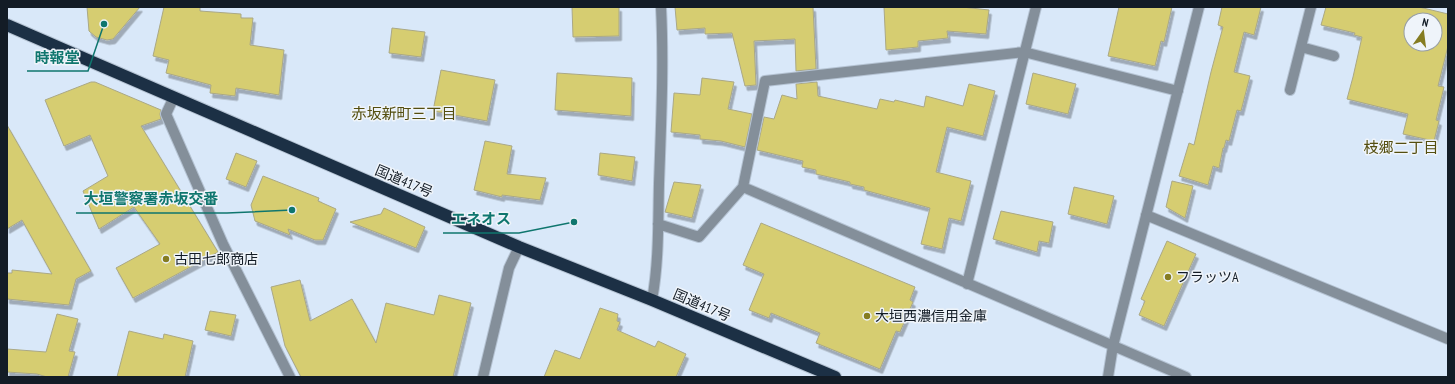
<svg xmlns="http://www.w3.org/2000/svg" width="1455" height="384" viewBox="0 0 1455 384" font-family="'PT Sans Narrow','Noto Sans JP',sans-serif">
	<defs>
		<filter id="shadow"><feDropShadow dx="2.5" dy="4.5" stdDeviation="0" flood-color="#0004"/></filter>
	</defs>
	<rect width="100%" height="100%" fill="#d9e8f9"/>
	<!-- building -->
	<path fill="#d6cd71" stroke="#aaa886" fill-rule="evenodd" filter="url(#shadow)" d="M87 7H140L113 39 107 40 96 37 89 31Z
		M164 7H200V11L241 14V18H253L250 45 284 50 279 95 236 88 235 96 210 93 211 85 166 73 169 60 153 56Z
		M572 7H619V36L573 37Z
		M675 7H813L816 69 796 71 795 39 754 41 756 85 745 86 732 33 705 34V28L677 30Z
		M884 7H962L989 10 986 34 947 31 948 38 918 41V47L886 50Z
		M1119 7H1172L1164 42 1161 41 1155 66 1108 56Z
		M1222 7H1261L1254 35 1244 32 1234 72 1250 76 1241 111 1237 110 1229 141 1226 140 1224 148H1223L1219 168 1213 166 1208 185 1179 176 1189 143 1194 145 1211 72 1223 27 1218 25Z
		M1326 7H1419L1448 14V46L1438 86 1444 87 1436 120 1439 121 1434 141 1403 134 1408 114 1347 99 1353 77 1362 37 1354 35 1355 33 1321 25ZM1411 20H1435V44H1411Z
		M392 28 425 32 421 57 389 53Z
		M441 70 495 80 487 121 433 111Z
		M557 73 632 78 631 116 555 110Z
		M1033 73 1076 84 1068 114 1026 104Z
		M702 78 734 82 728 109 752 114 745 147 721 141 700 139V135L671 132 674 93 700 95Z
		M91 82H95L161 110 160 114 161 119 141 126 218 252 133 298 116 268 160 244 134 207 99 229 83 191 108 176 90 135 64 146 45 100Z
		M817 82 818 96 877 109 880 99 894 102 895 100 924 107 926 96 963 106 969 84 995 91 983 136 947 127 936 172 971 181 961 221 949 218 942 249 921 244 930 208 864 190V187L850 184V182L816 174V170L802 167 803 161 757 150 764 117 774 119 782 95 797 99 796 84Z
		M7 125 91 271 76 279 69 305 7 299V273H12V270L52 274 22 220 7 229Z
		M485 141 512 146 507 174 546 178 540 200 502 195V197L474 190Z
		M236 153 257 161 246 187 226 179Z
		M600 153 635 157 632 181 598 175Z
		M263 176 319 198 318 201 336 209 323 240H315L288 229 290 235 255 221 251 205Z
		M1172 181 1193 186 1185 218 1166 207Z
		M674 182 701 185 692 218 665 212Z
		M1074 187 1114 196 1107 224 1068 214Z
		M384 208 425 227 416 248 350 222 381 214Z
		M1001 211 1053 222 1049 243 1039 241 1037 252 993 239Z
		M761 223 915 287 910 300 913 302 900 332 896 331 880 369 816 343 820 333 771 313 769 318 749 310 764 274 743 265Z
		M1167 241 1196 254 1164 326 1139 315 1145 301 1141 299Z
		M300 280 310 321 352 299 376 343 386 303 434 315 439 295 471 303 453 377H301L285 346 271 287Z
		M600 308 618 314 617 321 620 322 617 330 655 347 658 341 686 354 676 377H544L555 350 580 359Z
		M210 311 236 315 231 336 205 330Z
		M57 314 78 319 69 351 75 352 68 377H47L37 374 7 372V349L46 352Z
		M129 331 163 339 164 334 193 341 185 377H117Z"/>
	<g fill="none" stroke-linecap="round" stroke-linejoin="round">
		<defs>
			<path id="street" d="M1301 47 1334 56
				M1290 90 1311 7
				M174 97 166 114 223 244 290 377
				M743 187 765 81 1024 52 1178 91
				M1146 215 1448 339
				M658 224 699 237 743 187 1186 377
				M967 284 1036 7
				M652 300C659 262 658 223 659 184 661 125 664 66 661 7
				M483 377 509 268 519 247
				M1108 377 1113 346 1199 7"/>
			<path id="highway" d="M7 25 519 247 652 300 835 377"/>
		</defs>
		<!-- street casing -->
		<use href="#street" stroke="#b5c3d3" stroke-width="12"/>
		<!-- highway casing -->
		<use href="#highway" stroke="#b5c3d3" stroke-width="14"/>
		<!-- street -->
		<use href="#street" stroke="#848f9a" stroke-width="10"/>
		<!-- highway -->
		<use href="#highway" stroke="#1c3045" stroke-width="12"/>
	</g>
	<!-- markers -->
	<g fill="#857c22" stroke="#eff4fa" stroke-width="1.5">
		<circle cx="166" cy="259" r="4"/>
		<circle cx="1168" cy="277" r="4"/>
		<circle cx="867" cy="316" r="4"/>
	</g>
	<g text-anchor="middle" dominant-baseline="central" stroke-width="3" stroke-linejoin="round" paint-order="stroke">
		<!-- street labels -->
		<g font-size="14" fill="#131c26" stroke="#eff4fa">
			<text transform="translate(404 181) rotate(23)">国道417号</text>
			<text transform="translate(702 305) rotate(23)">国道417号</text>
		</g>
		<!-- poi labels -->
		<g font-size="14" fill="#131c26" stroke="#eff4fa" text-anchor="start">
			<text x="174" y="259">古田七郎商店</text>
			<text x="1176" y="277">フラッツA</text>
			<text x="875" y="316">大垣西濃信用金庫</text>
		</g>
		<!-- neighbourhood labels -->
		<g font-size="15" fill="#544e0f" stroke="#eff4fa">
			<text x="404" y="113">赤坂新町三丁目</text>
			<text x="1401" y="147">枝郷二丁目</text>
		</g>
	</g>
	<!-- callouts -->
	<path fill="none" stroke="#0f766e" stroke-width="1.5" d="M104 24L88 71H27M292 210L227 213H76M574 222L519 233H443"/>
	<g fill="#0f766e" stroke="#eff4fa" stroke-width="1.5">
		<circle cx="104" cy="24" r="4"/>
		<circle cx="292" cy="210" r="4"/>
		<circle cx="574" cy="222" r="4"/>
	</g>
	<g font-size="15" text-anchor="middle" font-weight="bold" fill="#0f766e" stroke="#eff4fa" stroke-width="3" stroke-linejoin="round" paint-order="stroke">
		<text x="57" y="63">時報堂</text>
		<text x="151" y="204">大垣警察署赤坂交番</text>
		<text x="481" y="224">エネオス</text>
	</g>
	<!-- border -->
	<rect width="1455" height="384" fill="none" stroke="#131c26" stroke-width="16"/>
	<!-- north arrow -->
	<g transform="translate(1423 32) rotate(14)"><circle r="19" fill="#eff4fa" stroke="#979ea5"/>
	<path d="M0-3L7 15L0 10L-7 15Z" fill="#857c22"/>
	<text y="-6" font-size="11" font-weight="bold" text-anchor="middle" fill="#131c26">N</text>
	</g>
</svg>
